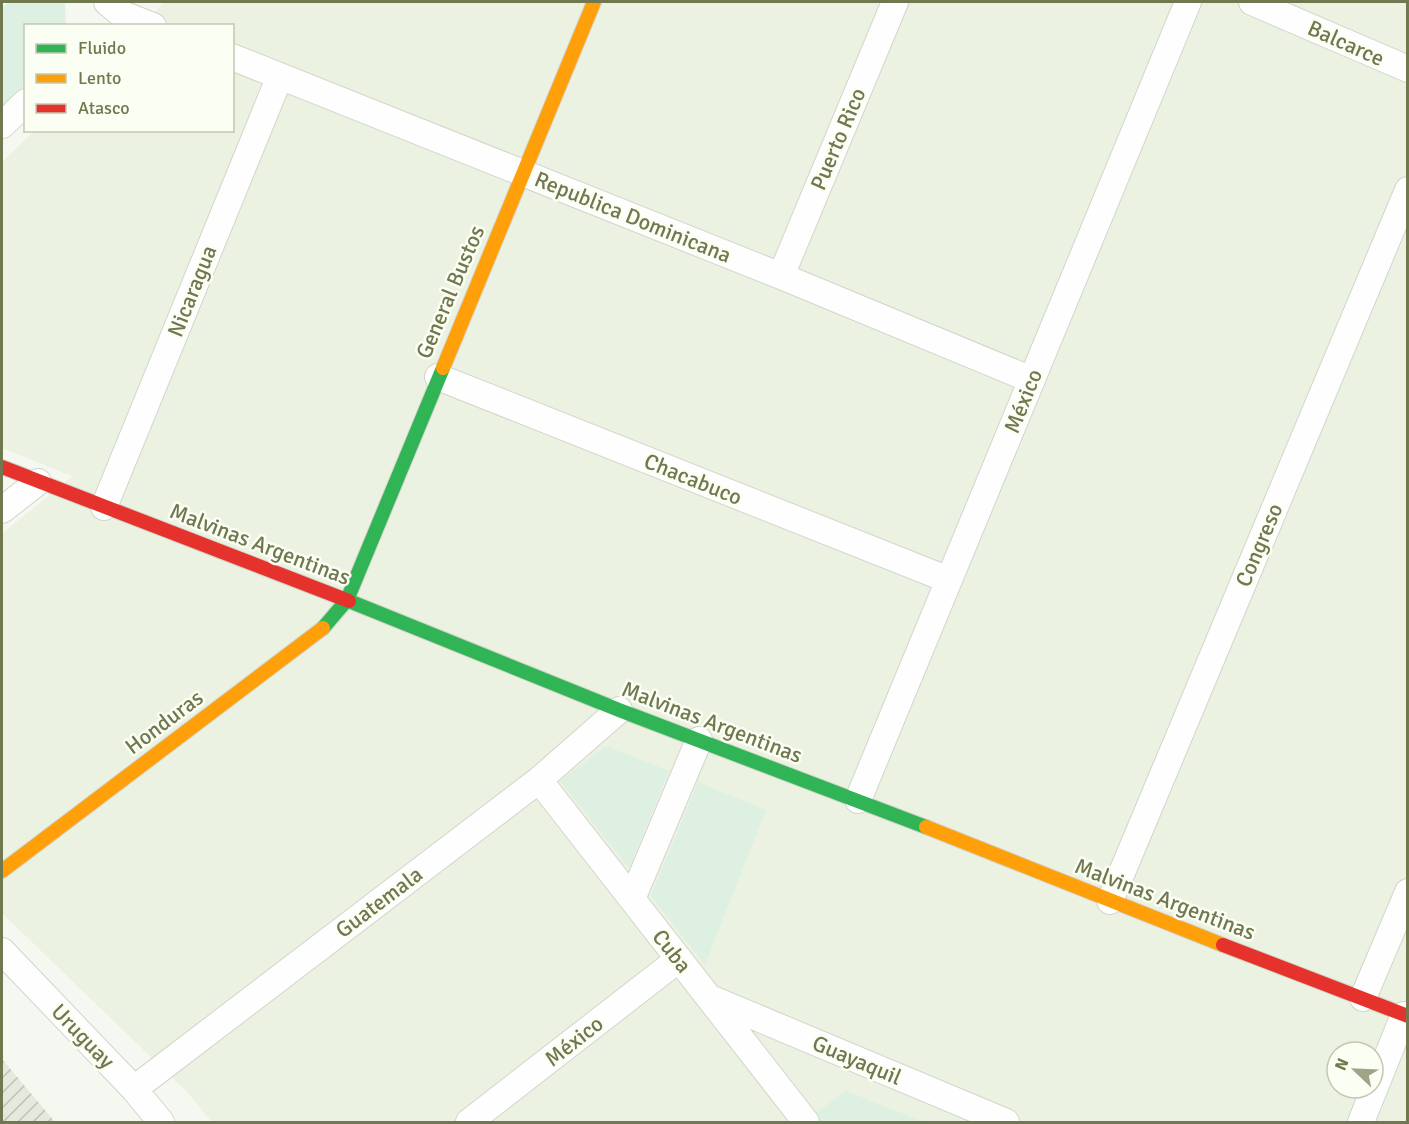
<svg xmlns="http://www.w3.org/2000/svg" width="1409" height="1124" viewBox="0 0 1409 1124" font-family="Signika,sans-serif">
	<defs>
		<pattern id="industrial-furrows" width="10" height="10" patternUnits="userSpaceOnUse" patternTransform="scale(1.5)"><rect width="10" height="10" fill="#e5e8dd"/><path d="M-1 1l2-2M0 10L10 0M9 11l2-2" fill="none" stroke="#bec1b6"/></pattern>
	</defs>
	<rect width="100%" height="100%" fill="#f4f8f0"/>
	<!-- residential -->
	<path fill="#ecf2e1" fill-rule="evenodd" d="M165 2H1407V1122H212L188 1093 2 913V534L72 476 2 448V162L34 131 232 130V26L140 25ZM1337 1052H1373V1088H1337Z"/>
	<!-- industrial -->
	<path fill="url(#industrial-furrows)" d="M2 1059 55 1122H2Z"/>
	<!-- green -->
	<path fill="#ddf0e2" d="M9 2H65L66 25 26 26 25 85 2 107V8Z
		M606 746 669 771 629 868 560 781Z
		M698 782 766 810 705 965 651 896Z
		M846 1091 924 1122H820L814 1114Z"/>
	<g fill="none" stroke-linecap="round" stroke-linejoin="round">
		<defs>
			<path id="street" d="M107 2 120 13 153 26
				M1252 2 1408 69
				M232 57 781 276 1032 380
				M2 125 26 102
				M781 276 895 2
				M438 377 949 580
				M104 507 280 76
				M2 510 38 482
				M539 780 806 1122
				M858 800 1188 2
				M632 899 699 740
				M1110 901 1408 190
				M2 951 134 1089 161 1122
				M710 998 1006 1122
				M1363 998 1408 892
				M134 1089 539 780 619 710
				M469 1122 679 959
				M1361 1122 1404 1015"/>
			<path id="fast" d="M349 601 619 710 926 827
				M323 628 347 600 443 368"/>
			<path id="slow" d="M443 368 594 2
				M926 827 1223 945
				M2 871 323 628"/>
			<path id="jam" d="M2 467 349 601
				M1223 945 1408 1016"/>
		</defs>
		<!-- street casing -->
		<use href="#street" stroke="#d2d5cb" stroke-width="28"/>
		<!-- fast casing -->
		<use href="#fast" stroke="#d2d5c9" stroke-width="16"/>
		<!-- slow casing -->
		<use href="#slow" stroke="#d2d5c9" stroke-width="16"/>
		<!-- jam casing -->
		<use href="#jam" stroke="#d2d5c9" stroke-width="16"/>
		<!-- street -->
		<use href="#street" stroke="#fdfefd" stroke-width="26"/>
		<!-- fast -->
		<use href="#fast" stroke="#30b455" stroke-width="14"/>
		<!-- slow -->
		<use href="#slow" stroke="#ff9f0a" stroke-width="14"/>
		<!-- jam -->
		<use href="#jam" stroke="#e5322d" stroke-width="14"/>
	</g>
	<g text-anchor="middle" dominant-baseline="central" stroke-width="5" stroke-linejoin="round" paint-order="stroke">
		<!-- street labels -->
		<g font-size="22" fill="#71774f" stroke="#fafef3">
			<text transform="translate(1346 43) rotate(24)">Balcarce</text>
			<text transform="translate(838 139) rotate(-67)">Puerto Rico</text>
			<text transform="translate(633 217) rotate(22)">Republica Dominicana</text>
			<text transform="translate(192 291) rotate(-68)">Nicaragua</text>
			<text transform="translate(450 292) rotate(-67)">General Bustos</text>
			<text transform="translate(1023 401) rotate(-68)">México</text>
			<text transform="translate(693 479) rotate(22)">Chacabuco</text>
			<text transform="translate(260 544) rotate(21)">Malvinas Argentinas</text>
			<text transform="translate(1259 545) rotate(-67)">Congreso</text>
			<text transform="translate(164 722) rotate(-37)">Honduras</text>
			<text transform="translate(712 722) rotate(21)">Malvinas Argentinas</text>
			<text transform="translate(1165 899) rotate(21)">Malvinas Argentinas</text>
			<text transform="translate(379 902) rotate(-37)">Guatemala</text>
			<text transform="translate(672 951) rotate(52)">Cuba</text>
			<text transform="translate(83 1036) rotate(46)">Uruguay</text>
			<text transform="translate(574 1041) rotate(-38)">México</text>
			<text transform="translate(857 1060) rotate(23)">Guayaquil</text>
		</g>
	</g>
	<!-- border -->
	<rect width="1409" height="1124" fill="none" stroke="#71774f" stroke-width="6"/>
	<!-- legend -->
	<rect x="24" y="24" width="210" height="108" fill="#fafef3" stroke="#c3c8b1" stroke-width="1.5"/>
	<rect x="36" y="44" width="30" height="9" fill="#30b455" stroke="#c3c8b1" stroke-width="1.5"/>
	<text x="78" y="54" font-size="18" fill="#71774f">Fluido</text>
	<rect x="36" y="74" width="30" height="9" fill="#ff9f0a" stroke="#c3c8b1" stroke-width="1.5"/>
	<text x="78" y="84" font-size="18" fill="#71774f">Lento</text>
	<rect x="36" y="104" width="30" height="9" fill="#e5322d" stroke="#c3c8b1" stroke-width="1.5"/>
	<text x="78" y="114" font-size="18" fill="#71774f">Atasco</text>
	<!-- north arrow -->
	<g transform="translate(1355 1070) rotate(293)"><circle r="28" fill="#fafef3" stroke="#c3c8b1" stroke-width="1.5"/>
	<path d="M0-4.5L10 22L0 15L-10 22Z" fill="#9fa487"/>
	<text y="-9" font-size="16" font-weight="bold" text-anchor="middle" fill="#71774f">N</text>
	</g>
</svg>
